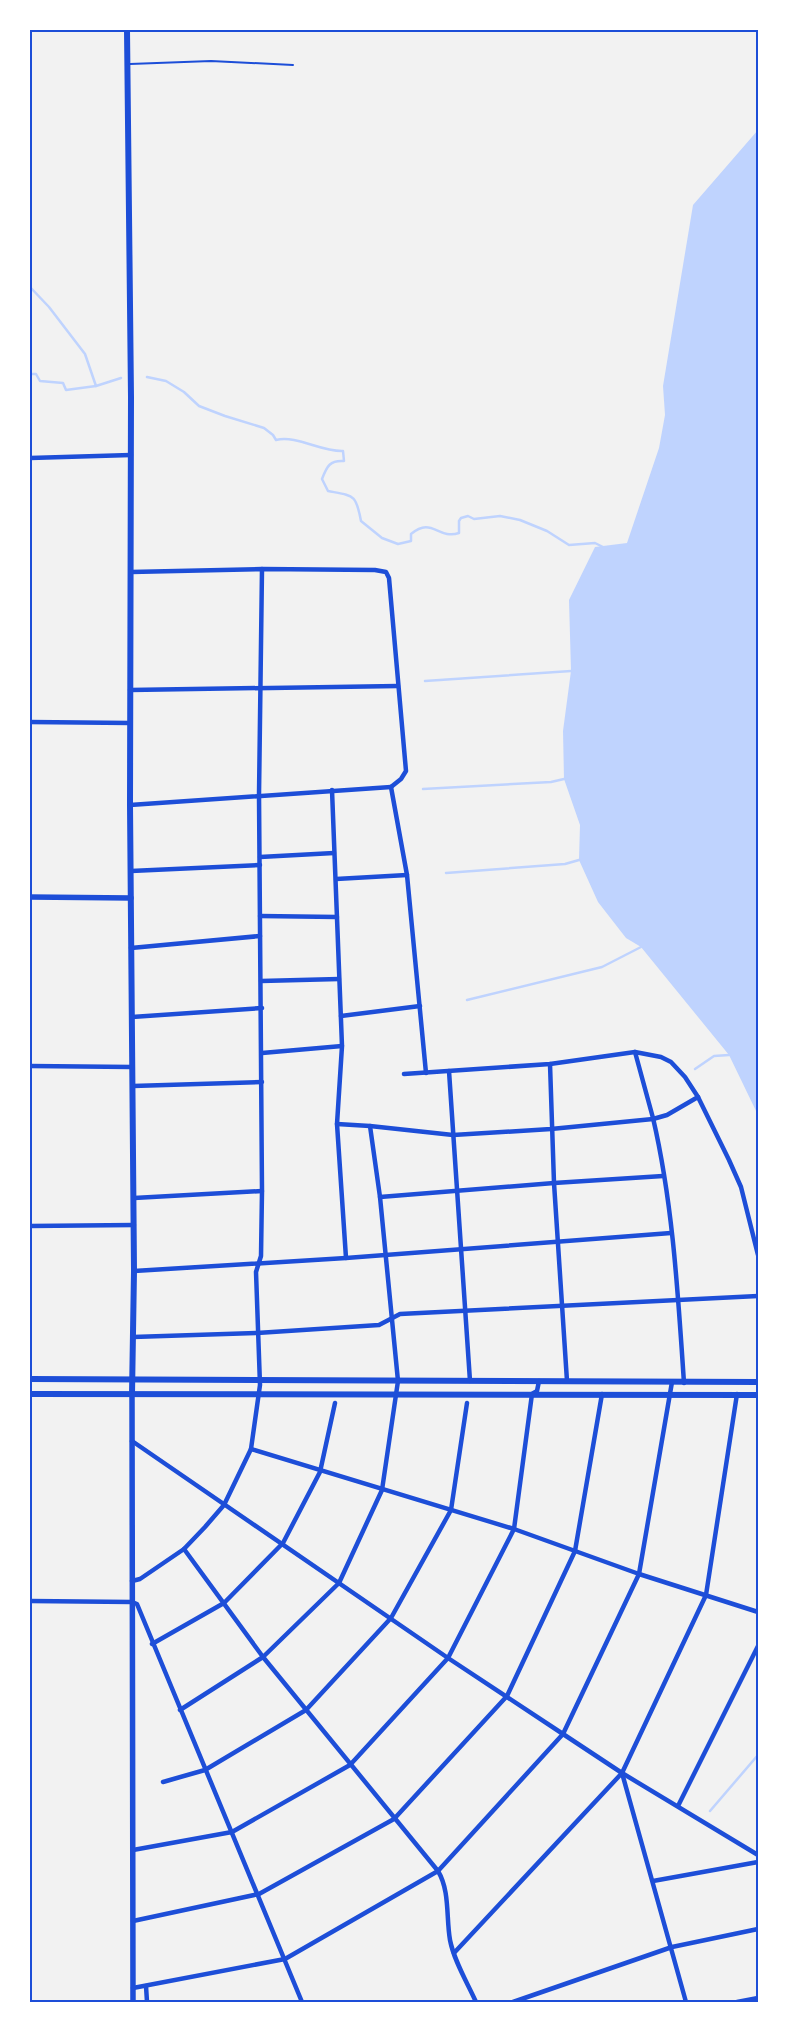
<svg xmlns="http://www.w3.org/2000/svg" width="788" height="2032" font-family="Karla,sans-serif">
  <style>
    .water { fill: #bfd3fe }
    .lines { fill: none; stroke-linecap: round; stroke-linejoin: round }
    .stream { stroke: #bfd3fe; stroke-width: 2.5 }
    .service { stroke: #1d4ed8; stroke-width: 2 }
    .minor { stroke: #1d4ed8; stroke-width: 4.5 }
    .secondary { stroke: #1d4ed8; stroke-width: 5.5 }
    .primary { stroke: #1d4ed8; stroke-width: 6 }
    .neatline { fill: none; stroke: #1d4ed8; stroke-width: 2 }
  </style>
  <rect width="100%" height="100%" fill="#f2f2f2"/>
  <polygon class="water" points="758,130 758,1115 729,1055 641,947 626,938 598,902 579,860 580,825 564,779 563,731 571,671 569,600 595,547 627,543 659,448 665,415 663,386 693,205"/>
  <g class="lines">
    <g class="stream">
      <polyline points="30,287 49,307 85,354 96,386"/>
      <polyline points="30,374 36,374 40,381 63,383 66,390 96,386 121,378"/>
      <path d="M 147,377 L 166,381 L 184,392 L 199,406 L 225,416 L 264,428 L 273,435 L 276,440 C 297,435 321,452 343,451 L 344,461 C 330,460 327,466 322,479 L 328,491 C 354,496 356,494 361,521 L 382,538 L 398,544 L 411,541 L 411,534 C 432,516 438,540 459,533 L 459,521 L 461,518 L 468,516 L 474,519 L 500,516 L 520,520 L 547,531 L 569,545 L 595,543 L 603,547"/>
      <polyline points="425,681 571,671"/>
      <polyline points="423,789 551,782 564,779"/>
      <polyline points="446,873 565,864 579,860"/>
      <polyline points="467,1000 602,967 641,947"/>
      <polyline points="695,1069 714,1056 729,1055"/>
      <polyline points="710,1811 758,1755"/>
    </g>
    <polyline class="service" points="130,64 211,61 293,65"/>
    <g class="minor">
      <polyline points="30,458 131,455"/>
      <polyline points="131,572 262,569 375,570 386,572 389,578 406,771 401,779 391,787"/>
      <polyline points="130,690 398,686"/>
      <polyline points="30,722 130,723"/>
      <polyline points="391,787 407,875 426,1073"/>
      <polyline points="332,790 342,1046 337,1124 346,1258"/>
      <polyline points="130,805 391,787"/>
      <polyline points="260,857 334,853"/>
      <polyline points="131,871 260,865"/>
      <polyline points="336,879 407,875"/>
      <polyline points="260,916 337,917"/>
      <polyline points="131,948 260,936"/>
      <polyline points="261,981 339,979"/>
      <polyline points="341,1016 420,1006"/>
      <polyline points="132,1017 262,1008"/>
      <path d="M 635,1052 C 641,1074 647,1096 653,1118 C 673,1204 678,1295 684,1383"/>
      <polyline points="262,1053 342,1046"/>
      <polyline points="550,1064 554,1183 567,1381"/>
      <polyline points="30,1066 132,1067"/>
      <polyline points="449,1071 470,1381"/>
      <polyline points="404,1074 550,1064 635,1052 661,1057 671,1062 685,1077 698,1097 729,1160 741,1187 758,1255"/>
      <polyline points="133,1086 262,1082"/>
      <polyline points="337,1124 370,1126 453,1135 551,1129 653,1119 667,1115 698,1097"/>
      <polyline points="380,1197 554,1183 663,1176"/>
      <polyline points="134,1198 262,1191"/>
      <polyline points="30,1226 134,1225"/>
      <polyline points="134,1271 346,1258 671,1233"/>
      <polyline points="133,1337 257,1333 379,1325 400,1314 758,1296"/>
      <polyline points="132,1441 448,1658 563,1734 622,1773 758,1855"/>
      <polyline points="251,1449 514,1529 639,1574 758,1612"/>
      <path d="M 184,1549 L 263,1657 L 438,1871 C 450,1891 446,1917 450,1940 C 454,1961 467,1982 476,2002"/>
      <polyline points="132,1581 140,1579 184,1549 205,1527 224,1505 251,1449 260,1385 256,1272 261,1256 262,1191 259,795 262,569"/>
      <polyline points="30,1601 132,1602 137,1604 302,2002"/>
      <polyline points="152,1644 224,1603 283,1543 320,1472 335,1403"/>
      <polyline points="180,1710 263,1657 339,1583 382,1490 398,1381 380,1197 370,1126"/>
      <polyline points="622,1773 686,2002"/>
      <polyline points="163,1782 205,1770 306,1710 391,1618 451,1510 467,1403"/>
      <polyline points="678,1806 758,1646"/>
      <polyline points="133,1850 232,1832 350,1765 448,1658 514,1529 532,1394 537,1391 539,1381"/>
      <polyline points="653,1881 758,1862"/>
      <polyline points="133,1921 259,1894 394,1819 507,1696 575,1551 602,1394"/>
      <polyline points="454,1953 622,1773 706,1595 737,1394"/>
      <polyline points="146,1986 147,2002"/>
      <polyline points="133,1988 285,1959 438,1871 563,1734 639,1574 672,1382"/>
      <polyline points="513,2002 672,1947 758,1929"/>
      <polyline points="737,2002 758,1998"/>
    </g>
    <g class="secondary">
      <polyline points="30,897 131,898"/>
      <polyline points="132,1394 133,2002"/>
    </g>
    <g class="primary">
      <polyline points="127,30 131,397 130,805 134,1271 132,1394"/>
      <polyline points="30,1379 758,1382"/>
      <polyline points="30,1394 758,1395"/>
    </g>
  </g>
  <rect width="788" height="2032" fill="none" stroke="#ffffff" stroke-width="62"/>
  <rect x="31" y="31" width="726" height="1970" class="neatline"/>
</svg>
